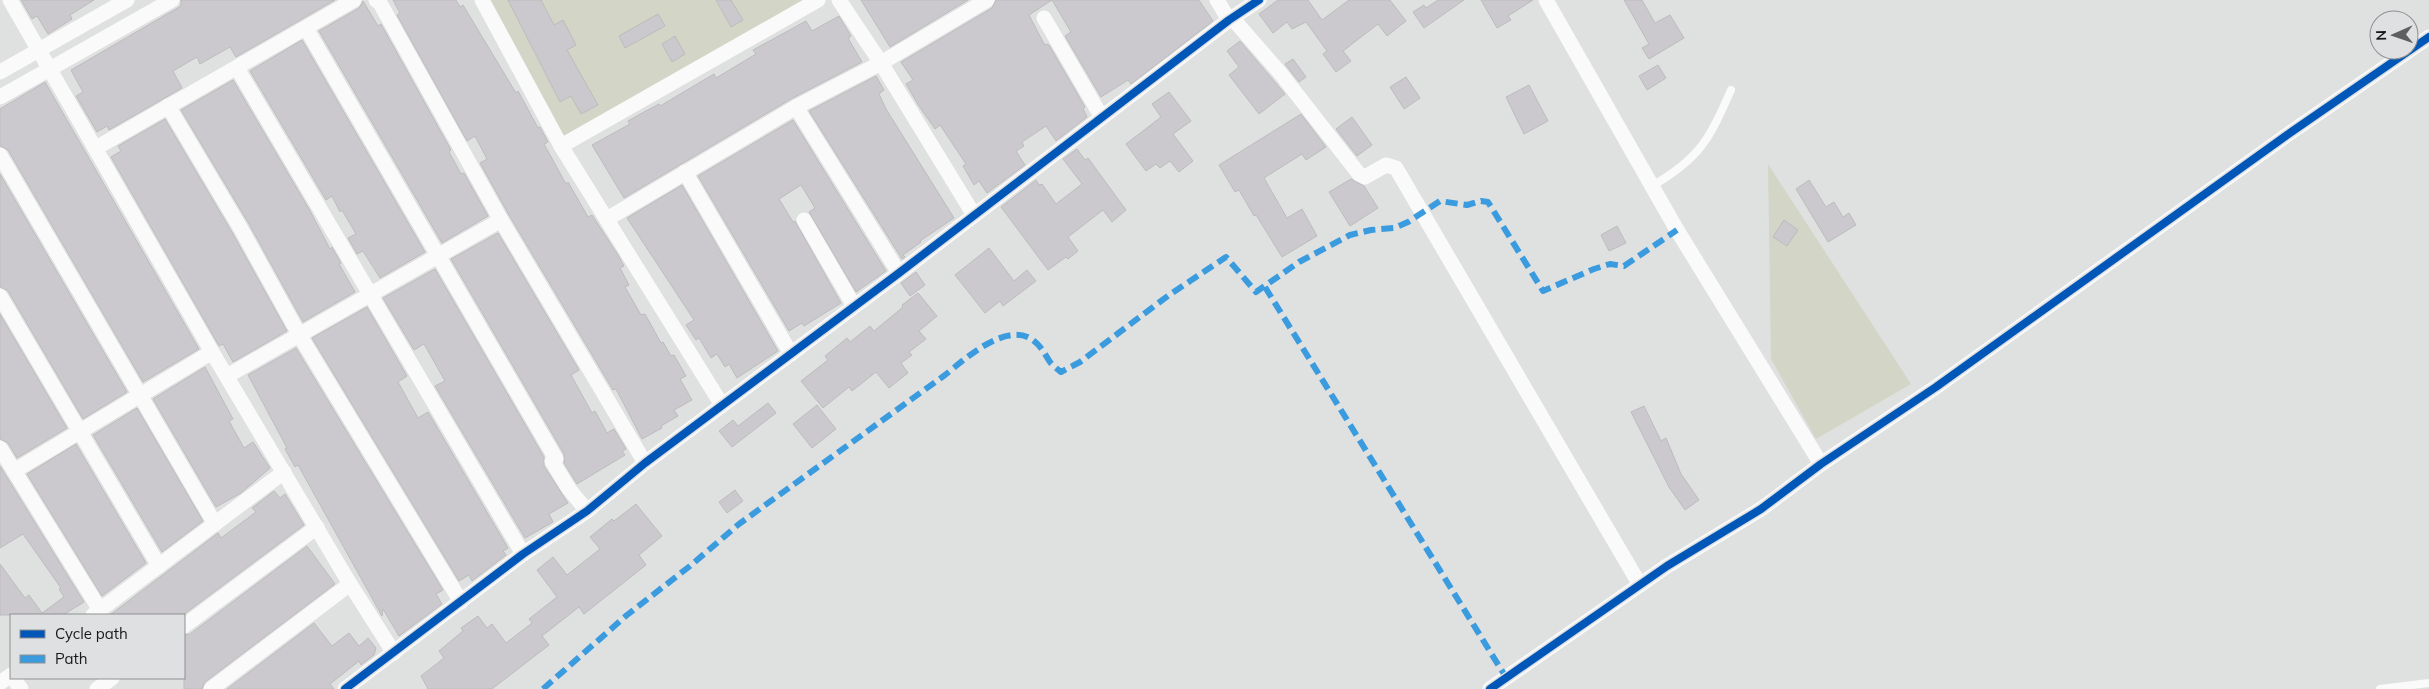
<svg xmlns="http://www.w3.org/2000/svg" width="2429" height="689" font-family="Mulish,sans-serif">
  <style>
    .green { fill: #d3d5c6 }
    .building { fill: #ccc9ce; stroke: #bcbcbc }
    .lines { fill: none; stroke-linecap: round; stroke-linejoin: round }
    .service { stroke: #fafafa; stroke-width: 8 }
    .minor { stroke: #fafafa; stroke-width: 15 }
    .quiet { stroke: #3b9bdf; stroke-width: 6; stroke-dasharray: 12 6; stroke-linecap: butt }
    .cycleway-casing { stroke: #dee0e1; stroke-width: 11 }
    .cycleway { stroke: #0057b8; stroke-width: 8 }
  </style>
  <rect width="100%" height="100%" fill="#dfe0e0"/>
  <g class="green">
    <polygon points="482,0 818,0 561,146"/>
    <polygon points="1768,164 1911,384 1816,439 1771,359"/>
  </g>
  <g class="building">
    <polygon points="21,0 94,0 70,15 72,19 48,34 37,16 32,19"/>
    <polygon points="181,0 335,0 236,57 230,47 200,64 197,57 173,71 182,88 109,130 107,126 97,132 76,96 83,92 71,70 181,6"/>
    <polygon points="393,0 456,0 460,7 463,5 516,93 518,91 538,128 540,127 548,142 544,144 566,184 568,182 588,217 592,215 618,255 624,266 620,268 629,285 625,287 641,315 645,314 661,343 663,342 671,356 674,355 686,376 680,379 692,400 674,410 678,416 661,426 662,428 642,439 616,389 613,390 509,215 480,163 487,159 475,136 467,141 397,15 400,13"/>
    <polygon points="508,0 541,0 554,25 563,20 576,45 567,50 598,105 581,114 571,96 560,102"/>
    <polygon points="716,0 731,0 743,20 731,27"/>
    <polygon points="861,0 968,0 890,47"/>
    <polygon points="996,0 1199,0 1213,21 1131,84 1128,80 1101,97 1065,36 1071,32 1052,0 1029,15 1044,44 1049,45 1085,107 1083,109 1087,117 1056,141 1046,126 1022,142 1024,146 1016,151 1025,165 987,193 979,181 974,185 963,166 966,164 940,125 935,129 919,106 906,84 913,80 901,62 992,8"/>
    <polygon points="1278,0 1308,0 1322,20 1349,0 1390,0 1406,21 1387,36 1378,24 1343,51 1351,61 1336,72 1323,54 1327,51 1306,22 1292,29 1287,22 1273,33 1259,14"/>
    <polygon points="1438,0 1464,0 1424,28 1413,12 1424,5 1426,8"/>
    <polygon points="1481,0 1533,0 1508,16 1511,20 1497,28"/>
    <polygon points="1624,0 1642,0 1655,23 1670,15 1684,38 1649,59 1642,48 1649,44"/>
    <polygon points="363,1 378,26 381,24 451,150 449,152 461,174 464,173 488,216 442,243 319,31 359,8"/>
    <polygon points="658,14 665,26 625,48 619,36"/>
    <polygon points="839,16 851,36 848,38 862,62 791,99 624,198 592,145 630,124 628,121 644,112 659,104 660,106 714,74 716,78 756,54 753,50 806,21 812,31"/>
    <polygon points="675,36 685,54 672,62 662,44"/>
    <polygon points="302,40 425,252 380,278 363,251 357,254 348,238 356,234 342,210 340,212 332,196 326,200 250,71"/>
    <polygon points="1240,41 1285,94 1259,114 1229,75 1239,67 1227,51"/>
    <polygon points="1293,59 1306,77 1299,82 1285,64"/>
    <polygon points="1658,65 1666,78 1647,90 1639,76"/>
    <polygon points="876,76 884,90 879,94 886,109 954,218 920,241 921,242 903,255 905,257 902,259 809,111"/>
    <polygon points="1406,77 1420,98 1404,109 1390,87"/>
    <polygon points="233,80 309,209 330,249 332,247 341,263 339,264 355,292 303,322 249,224 181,110"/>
    <polygon points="45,82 199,349 143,382 8,150 0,146 0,109"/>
    <polygon points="1529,85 1548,121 1524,134 1506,97"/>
    <polygon points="1169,92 1191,121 1173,134 1193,161 1179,172 1170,161 1160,168 1156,164 1146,171 1126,144 1161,117 1152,104"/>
    <polygon points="1301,114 1326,147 1306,160 1302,154 1264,178 1287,218 1302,209 1317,236 1282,257 1256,215 1254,216 1239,190 1235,192 1219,165"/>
    <polygon points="1352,117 1372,145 1357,156 1336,129"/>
    <polygon points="165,119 233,234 287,331 233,362 223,344 219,346 111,157 121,151 118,146"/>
    <polygon points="793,120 886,271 856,292 809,212 815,208 801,185 779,199 793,222 795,221 841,303 804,326 802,323 789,331 698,176"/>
    <polygon points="1077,149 1085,160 1088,158 1126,210 1112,222 1103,210 1068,237 1078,251 1068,259 1066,257 1048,270 1001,207 1036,180 1039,185 1042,184 1056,204 1082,184 1063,159"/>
    <polygon points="0,174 127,392 83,419 8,291 0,287"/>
    <polygon points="1351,179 1364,186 1378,208 1350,226 1329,192"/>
    <polygon points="1809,180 1826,207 1834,202 1843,217 1849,213 1856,225 1828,242 1796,189"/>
    <polygon points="682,185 778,351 737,378 729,364 725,367 717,354 711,358 699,338 696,340 686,325 694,320 627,218"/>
    <polygon points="1784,220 1798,230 1787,246 1773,237"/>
    <polygon points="1617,226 1626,243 1609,251 1601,235"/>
    <polygon points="498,233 579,370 571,375 592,413 595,411 607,433 614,429 626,449 622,451 625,455 577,484 564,463 564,454 451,259"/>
    <polygon points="989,248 1014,281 1027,270 1036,281 1003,306 1000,301 985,313 955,275"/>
    <polygon points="435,269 544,457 544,466 568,503 549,514 553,522 525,538 435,386 445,381 424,344 414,350 383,298"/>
    <polygon points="916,272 925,285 910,296 901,283"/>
    <polygon points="918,293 937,316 919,331 926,339 909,352 912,355 901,363 908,373 889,388 876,372 852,391 849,387 823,408 801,381 828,360 825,356 847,338 850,342 870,326 874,331 903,307 902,305"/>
    <polygon points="367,307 407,376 398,382 418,418 428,412 508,548 503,551 506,555 472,581 469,575 459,581 312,338"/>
    <polygon points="0,314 67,428 17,458 8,443 0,439"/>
    <polygon points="296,348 443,590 436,594 442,604 399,636 383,609 382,616 298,465 295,467 285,449 287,448 248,375"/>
    <polygon points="205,367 233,419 229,421 244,448 253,442 270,468 241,493 216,507 153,399"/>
    <polygon points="768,403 776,413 732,447 719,431 733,420 738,426"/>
    <polygon points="817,405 836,429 812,448 793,424"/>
    <polygon points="1644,406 1661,441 1666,438 1681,474 1699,500 1685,510 1669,487 1631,412"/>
    <polygon points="137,408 203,521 162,552 93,435"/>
    <polygon points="76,444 146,563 102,596 27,474"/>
    <polygon points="0,466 84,602 63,615 0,615 0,564 25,598 29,595 42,613 64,597 59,589 61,588 23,534 0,548"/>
    <polygon points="735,490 743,501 727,513 719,502"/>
    <polygon points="274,491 280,498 285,494 304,525 183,615 110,615 218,533 221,538 256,512 252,508"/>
    <polygon points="636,504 662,536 639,555 646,565 584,614 579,607 542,636 549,645 492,689 428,689 421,676 444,658 439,651 463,631 461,628 478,616 487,628 492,624 506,643 532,623 529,619 557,597 537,570 553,557 567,575 600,549 590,537 612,519 614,521"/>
    <polygon points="307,546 335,584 205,682 202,689 184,689 184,635 190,634"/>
    <polygon points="314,623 332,646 349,633 359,646 368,638 376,648 374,655 361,665 359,661 330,684 334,689 227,689"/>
  </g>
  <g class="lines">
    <g class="service">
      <path d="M 1652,186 C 1700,158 1709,140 1731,90"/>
      <polyline points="2380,689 2429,683"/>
    </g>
    <g class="minor">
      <polyline points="10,0 212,352 350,584 394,653"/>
      <polyline points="376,0 380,3 501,220 645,463"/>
      <polyline points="482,0 561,146 722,405"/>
      <polyline points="839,0 881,63 974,215"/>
      <polyline points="1217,0 1229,20"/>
      <polyline points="1546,0 1677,230 1821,464"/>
      <polyline points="1044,18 1101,116"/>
      <polyline points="1233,19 1281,74 1359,174 1365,177 1386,165 1396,168 1640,585"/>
      <polyline points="306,28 556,459 552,461 569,489 587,511"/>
      <polyline points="237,68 523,554"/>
      <polyline points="0,72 127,0"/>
      <polyline points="0,97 172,0"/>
      <polyline points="168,106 241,229 300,336 461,602"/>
      <polyline points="796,107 899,273"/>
      <polyline points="561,146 818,0"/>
      <polyline points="96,148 354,0"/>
      <polyline points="0,155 215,524"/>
      <polyline points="685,172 791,354"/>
      <polyline points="607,219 796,107 881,63 987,0"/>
      <polyline points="804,220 854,306"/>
      <polyline points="0,296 159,566"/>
      <polyline points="227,376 501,220"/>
      <polyline points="0,448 100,610"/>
      <polyline points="14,471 212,352"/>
      <polyline points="93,615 284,472"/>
      <polyline points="184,626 317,527"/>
      <polyline points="13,678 21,689"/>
      <polyline points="0,683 11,675"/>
      <polyline points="97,689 112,678"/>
      <polyline points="211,689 350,584"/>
      <polyline points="345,689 523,554 587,511 645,463 899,273 1229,20 1259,0"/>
      <polyline points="1490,689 1667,566 1761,509 1821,464 1936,387 2287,135 2429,37"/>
    </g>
    <g class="quiet">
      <polyline points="1265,287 1507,679"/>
      <path d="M 543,689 L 627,615 L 690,566 L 739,524 L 945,375 C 965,359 1006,321 1033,340 C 1042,347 1044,353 1050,362 C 1052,365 1057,369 1061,372 L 1080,362 L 1169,295 L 1226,257 L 1256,292 L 1299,262 L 1350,235 L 1371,230 L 1394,228 L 1408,222 L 1440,201 L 1467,205 L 1481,201 L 1488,202 L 1543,291 L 1594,269 L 1610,264 L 1624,266 L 1677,230"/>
    </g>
    <g class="cycleway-casing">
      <g id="cycleway">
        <polyline points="345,689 523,554 587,511 645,463 899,273 1229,20 1259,0"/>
        <polyline points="1490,689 1667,566 1761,509 1821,464 1936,387 2287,135 2429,37"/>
      </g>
    </g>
    <use href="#cycleway" class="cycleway"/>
  </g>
  <rect x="10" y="614" width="175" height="65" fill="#dee0e1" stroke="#8f9091"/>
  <rect x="20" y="630" width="25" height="8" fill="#0057b8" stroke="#8f9091"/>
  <text x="55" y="639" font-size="15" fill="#19191a">Cycle path</text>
  <rect x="20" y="655" width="25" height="8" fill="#3b9bdf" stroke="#8f9091"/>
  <text x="55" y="664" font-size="15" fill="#19191a">Path</text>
  <g transform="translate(2394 35) rotate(268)"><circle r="24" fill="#dee0e1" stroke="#8f9091"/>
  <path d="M0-4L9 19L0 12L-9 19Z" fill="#5e5f5f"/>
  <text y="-8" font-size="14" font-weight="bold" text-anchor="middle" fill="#19191a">N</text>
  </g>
</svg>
